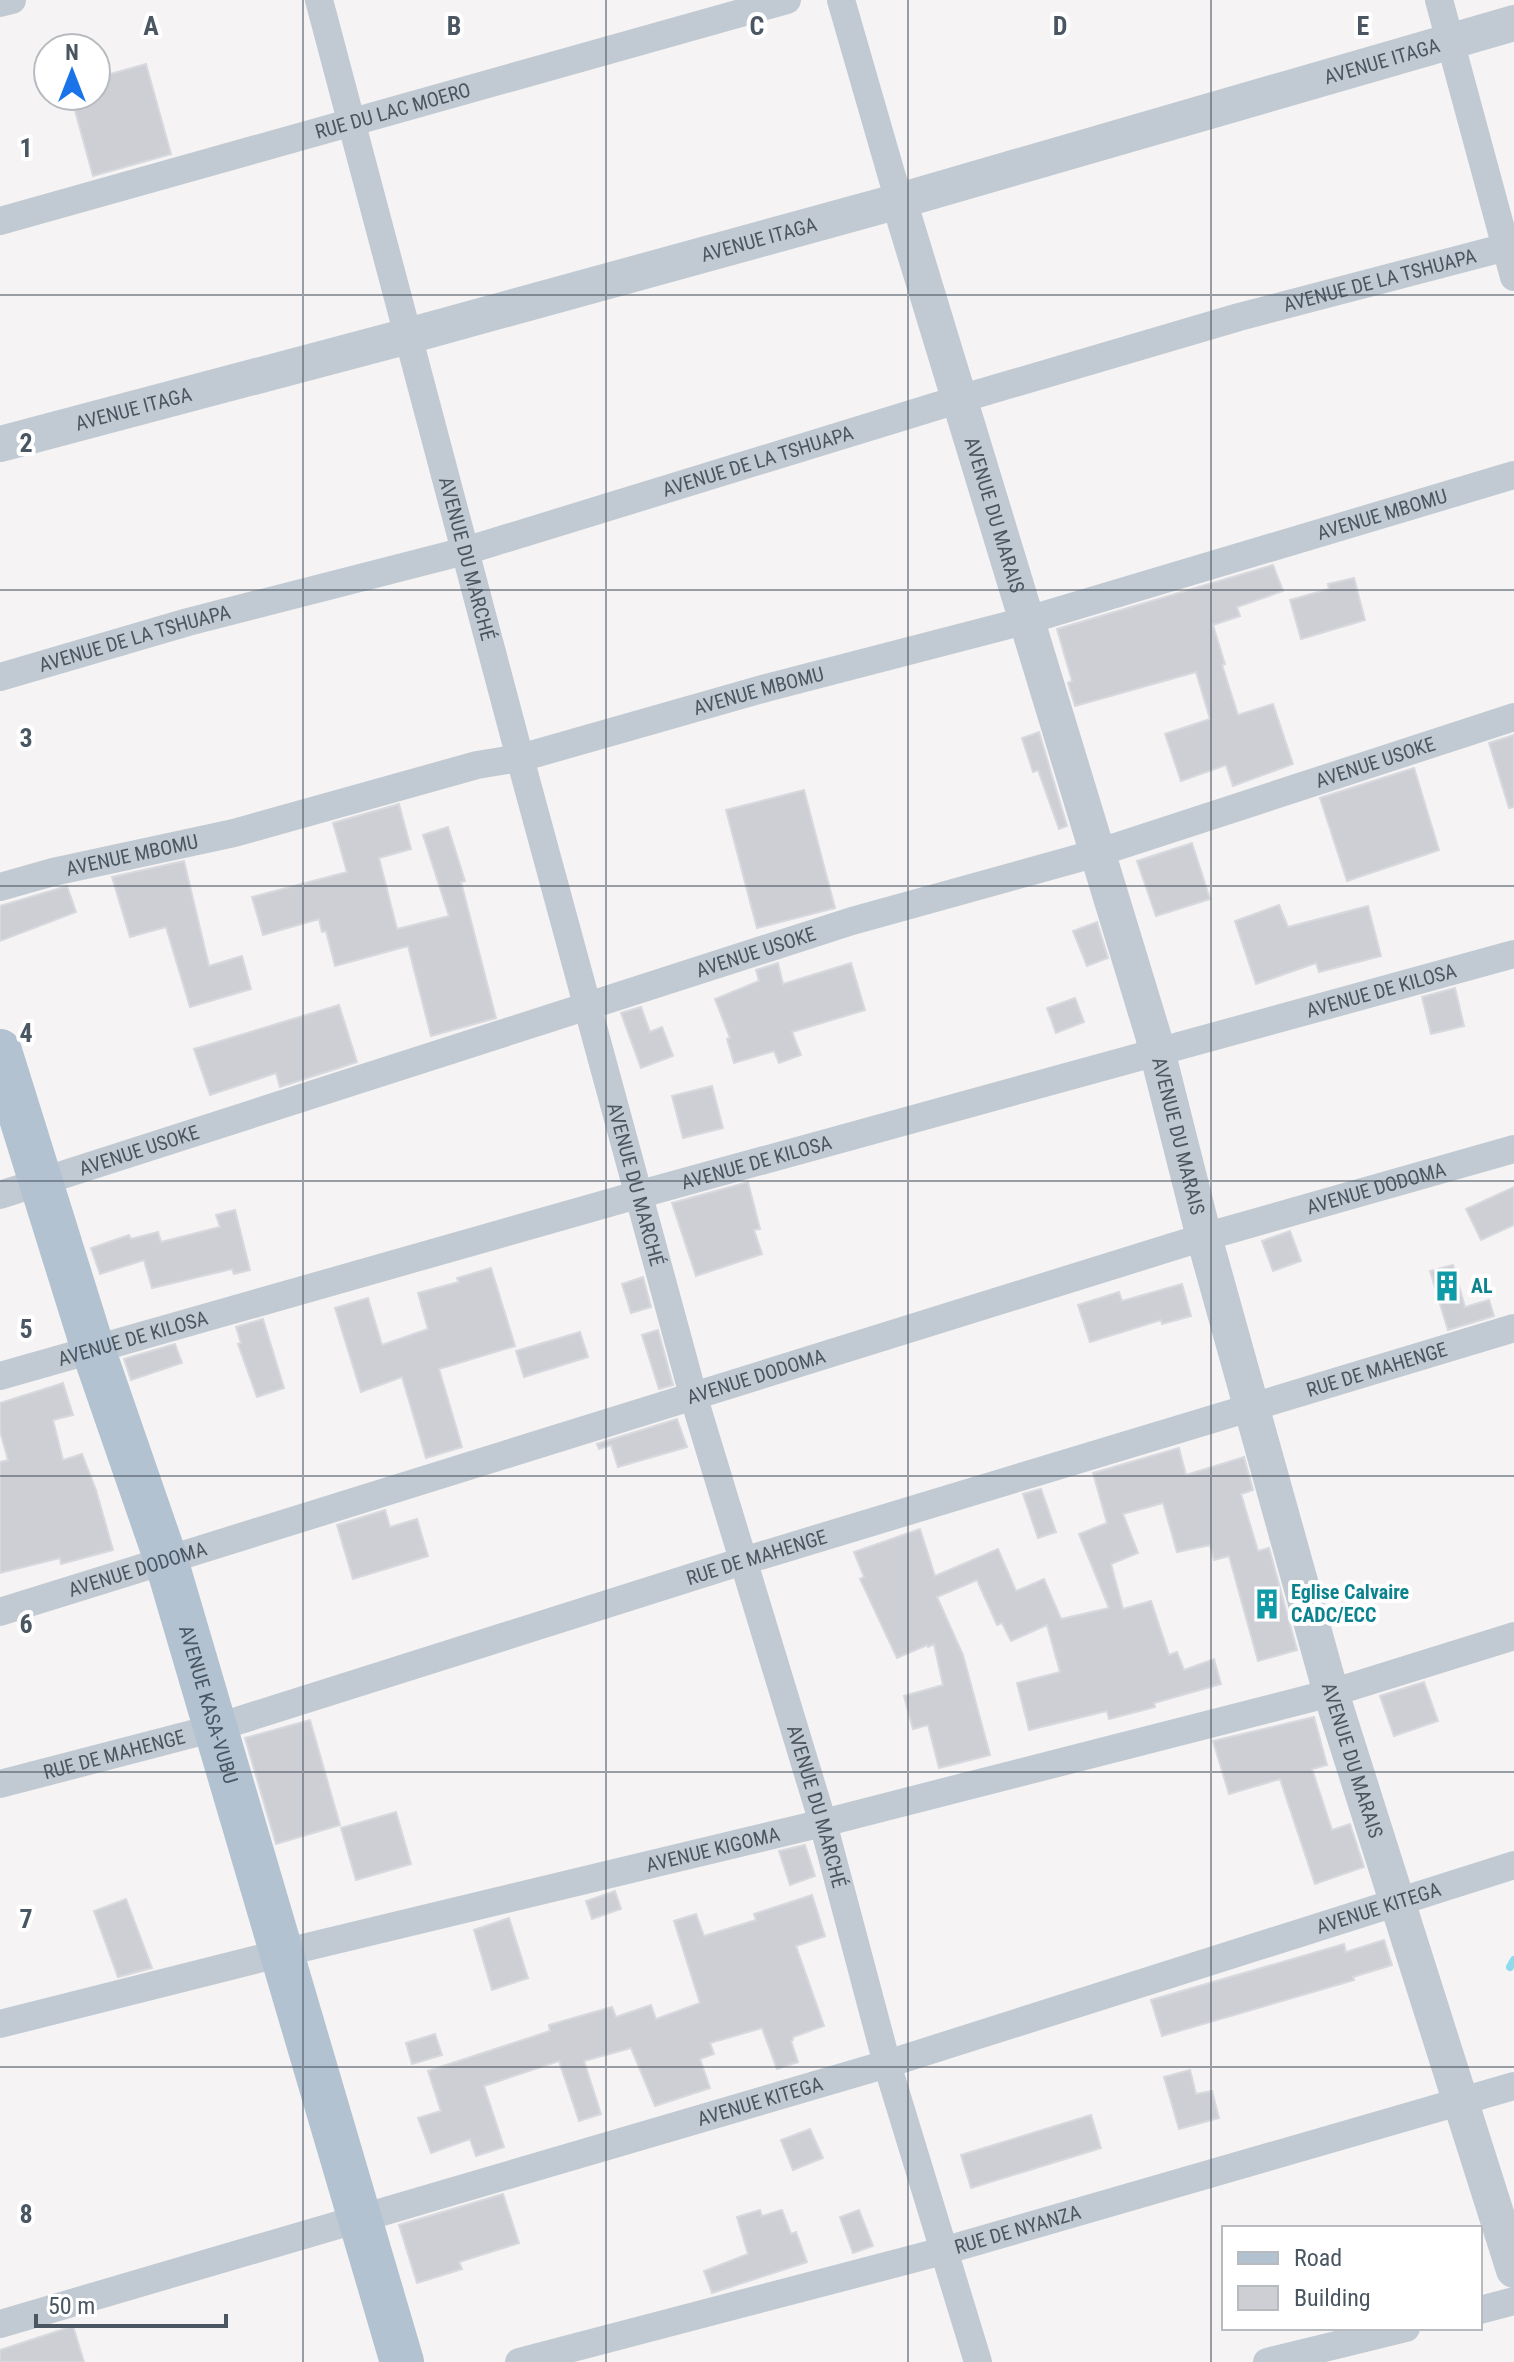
<svg xmlns="http://www.w3.org/2000/svg" width="1514" height="2362" font-family="'Roboto Condensed',sans-serif">
  <style>
    .lines { fill: none; stroke-linecap: round; stroke-linejoin: round }
    .stream { stroke: #90daee; stroke-width: 8 }
    .building { fill: #cdcfd5; stroke: #d7d9de; stroke-width: 2 }
    .minor { stroke: #c1cad2; stroke-width: 28 }
    .tertiary { stroke: #c1cad2; stroke-width: 36 }
    .primary { stroke: #b3c2d1; stroke-width: 44 }
    .grid { fill: none; stroke: #4a5661; stroke-width: 2; stroke-opacity: 0.55 }
    .labels { text-anchor: middle; stroke-width: 8; stroke-linejoin: round; paint-order: stroke }
    .street-label { font-size: 20px; fill: #4a5661; stroke: #fff }
    .culture-label { font-size: 20px; font-weight: bold; fill: #0d838f; stroke: #fff; text-anchor: start }
    .grid-label { font-size: 26px; text-anchor: middle; font-weight: bold; fill: #4a5661; stroke: #fff; stroke-width: 8; stroke-linejoin: round; paint-order: stroke }
  </style>
  <rect width="100%" height="100%" fill="#f5f3f3"/>
  <g class="lines">
    <polyline class="stream" points="1510,1967 1514,1960"/>
  </g>
  <g class="building">
    <polygon points="146,64 171,154 93,176 71,96 96,96 96,78"/>
    <polygon points="1273,565 1283,591 1237,607 1240,616 1213,625 1225,664 1222,665 1238,715 1273,704 1293,764 1233,786 1226,765 1181,781 1165,734 1210,719 1196,672 1075,706 1068,683 1072,681 1057,629"/>
    <polygon points="1354,578 1365,620 1301,639 1290,600 1329,589 1328,584"/>
    <polygon points="1039,732 1067,826 1059,829 1038,770 1033,772 1022,738"/>
    <polygon points="1514,735 1514,807 1509,808 1489,743"/>
    <polygon points="1414,768 1439,850 1347,881 1320,798"/>
    <polygon points="804,790 835,908 757,928 726,810"/>
    <polygon points="399,804 411,849 379,858 397,929 449,916 423,835 448,827 465,881 461,882 496,1018 431,1036 408,946 335,966 326,931 322,932 319,919 263,935 252,897 347,872 333,823"/>
    <polygon points="1192,843 1210,899 1156,916 1137,861"/>
    <polygon points="184,861 209,966 242,956 251,989 190,1007 166,927 130,937 112,877"/>
    <polygon points="67,886 76,912 0,941 0,906"/>
    <polygon points="1279,905 1288,927 1368,906 1381,956 1319,972 1316,963 1256,984 1235,921"/>
    <polygon points="1097,922 1108,958 1087,966 1073,931"/>
    <polygon points="778,963 783,984 851,963 865,1010 792,1032 801,1055 779,1063 774,1051 734,1063 727,1039 730,1038 715,999 759,981 756,970"/>
    <polygon points="1455,988 1464,1026 1431,1034 1422,997"/>
    <polygon points="1075,998 1084,1022 1056,1033 1047,1008"/>
    <polygon points="339,1005 357,1062 280,1087 276,1073 210,1095 194,1049"/>
    <polygon points="641,1007 650,1032 662,1027 673,1056 641,1068 621,1013"/>
    <polygon points="712,1086 723,1128 683,1138 672,1096"/>
    <polygon points="748,1182 760,1229 754,1230 762,1254 696,1276 672,1203"/>
    <polygon points="1514,1187 1514,1225 1481,1240 1466,1209"/>
    <polygon points="235,1210 250,1270 234,1274 232,1269 152,1288 144,1260 100,1274 91,1248 129,1235 131,1239 158,1232 161,1242 220,1227 216,1215"/>
    <polygon points="1290,1231 1301,1261 1273,1271 1262,1241"/>
    <polygon points="1453,1265 1465,1307 1489,1300 1494,1316 1448,1330 1430,1271"/>
    <polygon points="491,1268 515,1346 439,1369 462,1447 426,1458 402,1377 361,1392 335,1308 368,1298 382,1345 428,1329 418,1293 459,1282 457,1278"/>
    <polygon points="643,1277 651,1307 631,1313 622,1284"/>
    <polygon points="1182,1284 1191,1316 1162,1324 1161,1320 1090,1342 1078,1305 1119,1292 1122,1301"/>
    <polygon points="263,1319 284,1388 257,1397 238,1344 241,1343 236,1327"/>
    <polygon points="658,1330 673,1385 659,1389 642,1335"/>
    <polygon points="580,1332 588,1357 524,1377 516,1351"/>
    <polygon points="175,1344 182,1363 131,1380 124,1359"/>
    <polygon points="63,1383 73,1415 53,1420 63,1460 82,1454 96,1490 113,1550 61,1564 60,1558 0,1573 0,1462 8,1460 0,1431 0,1403"/>
    <polygon points="677,1419 687,1447 618,1467 611,1445 599,1449 597,1444"/>
    <polygon points="1179,1448 1186,1475 1244,1457 1253,1490 1241,1494 1258,1551 1269,1548 1297,1650 1258,1661 1229,1556 1214,1560 1210,1545 1177,1552 1163,1503 1123,1514 1138,1553 1111,1564 1123,1609 1151,1601 1169,1655 1177,1652 1184,1670 1214,1659 1221,1684 1154,1703 1155,1707 1109,1719 1107,1711 1029,1730 1017,1683 1060,1672 1047,1625 1011,1641 1002,1623 997,1625 977,1580 937,1597 963,1655 990,1755 939,1768 928,1725 913,1729 904,1696 943,1685 934,1644 928,1647 927,1645 897,1658 860,1579 864,1577 854,1552 920,1529 935,1576 998,1549 1016,1591 1044,1579 1061,1619 1109,1608 1079,1534 1107,1523 1093,1473"/>
    <polygon points="1041,1489 1056,1532 1038,1538 1023,1494"/>
    <polygon points="385,1510 390,1527 417,1519 428,1556 353,1579 337,1525"/>
    <polygon points="1424,1682 1438,1721 1394,1736 1380,1696"/>
    <polygon points="1314,1717 1327,1765 1312,1769 1332,1830 1350,1824 1364,1867 1315,1884 1280,1779 1229,1794 1213,1741"/>
    <polygon points="310,1720 340,1825 276,1844 245,1738"/>
    <polygon points="396,1812 411,1864 356,1880 341,1828"/>
    <polygon points="805,1845 815,1876 790,1885 779,1851"/>
    <polygon points="615,1891 621,1909 592,1919 586,1901"/>
    <polygon points="812,1895 825,1936 796,1946 824,2026 793,2037 793,2040 791,2041 798,2062 777,2069 762,2028 710,2043 714,2054 700,2059 710,2088 655,2106 631,2048 584,2061 601,2114 579,2121 559,2061 484,2086 504,2147 476,2156 470,2139 431,2153 418,2118 441,2111 428,2071 550,2031 549,2025 612,2007 616,2017 651,2005 656,2019 700,2003 674,1921 696,1914 704,1936 756,1920 754,1914"/>
    <polygon points="126,1899 152,1968 118,1977 94,1911"/>
    <polygon points="509,1918 528,1978 492,1990 474,1930"/>
    <polygon points="1384,1940 1392,1965 1353,1977 1354,1980 1162,2036 1151,2000 1344,1944 1346,1952"/>
    <polygon points="435,2034 442,2055 412,2064 406,2043"/>
    <polygon points="1190,2070 1196,2094 1212,2091 1219,2118 1179,2129 1164,2077"/>
    <polygon points="1091,2115 1101,2148 971,2188 961,2155"/>
    <polygon points="810,2129 823,2158 793,2170 781,2140"/>
    <polygon points="503,2194 519,2243 459,2262 462,2269 417,2283 399,2225"/>
    <polygon points="760,2210 762,2216 782,2210 791,2234 796,2232 807,2262 712,2293 704,2271 748,2254 737,2217"/>
    <polygon points="859,2210 873,2246 853,2253 840,2217"/>
    <polygon points="73,2326 84,2362 0,2362 0,2350"/>
  </g>
  <g class="lines">
    <g class="minor">
      <path id="s1" d="M 319,0 L 520,758 L 693,1395 L 823,1823 L 887,2064 L 978,2362"/>
      <polyline points="841,0 899,201"/>
      <polyline points="1439,0 1514,277"/>
      <polyline points="0,3 12,0"/>
      <path id="s2" d="M 0,221 L 787,0"/>
      <path id="s3" d="M 0,677 L 188,622 L 465,551 L 960,399 L 1239,317 L 1514,245"/>
      <path id="s4" d="M 0,887 L 53,872 L 234,833 L 477,765 L 520,758 L 766,688 L 1028,620 L 1514,475"/>
      <path id="s5" d="M 0,1195 L 852,921 L 1097,853 L 1514,717"/>
      <path id="s6" d="M 0,1376 L 637,1195 L 1514,954"/>
      <path id="s7" d="M 0,1612 L 1204,1237 L 1514,1149"/>
      <path id="s8" d="M 0,1784 L 215,1728 L 743,1561 L 1514,1328"/>
      <path id="s9" d="M 0,2024 L 282,1953 L 823,1823 L 1331,1693 L 1514,1636"/>
      <polyline points="1480,2310 1514,2301"/>
      <path id="s10" d="M 0,2324 L 887,2064 L 1514,1865"/>
      <path id="s11" d="M 519,2362 L 943,2251 L 1514,2086"/>
      <polyline points="1267,2362 1406,2328"/>
    </g>
    <g class="tertiary">
      <path id="s12" d="M 899,201 L 1153,1035 L 1204,1237 L 1331,1693 L 1514,2270"/>
      <path id="s13" d="M 0,444 L 408,336 L 899,201 L 1514,23"/>
    </g>
    <path class="primary" id="s14" d="M 0,1051 L 93,1349 L 166,1560 L 402,2362"/>
  </g>
  <path class="grid" d="M 303,0 L 303,2362M 606,0 L 606,2362M 908,0 L 908,2362M 1211,0 L 1211,2362M 0,295 L 1514,295M 0,590 L 1514,590M 0,886 L 1514,886M 0,1181 L 1514,1181M 0,1476 L 1514,1476M 0,1772 L 1514,1772M 0,2067 L 1514,2067"/>
  <defs>
    <g id="building-bare" transform="scale(2.4)"><path d="M-4-6H4V6H1V3H-1V6H-4ZM-2.5-4.3h1.7v1.8h-1.7ZM.8-4.3h1.7v1.8H.8ZM-2.5-1h1.7V.8h-1.7ZM.8-1h1.7V.8H.8Z" fill="#0f9aa8" stroke="#fff" stroke-width="2.5" paint-order="stroke"/></g>
  </defs>
  <g fill-rule="evenodd">
    <use href="#building-bare" x="1447" y="1286"/>
    <use href="#building-bare" x="1267" y="1604"/>
  </g>
  <g class="labels">
    <g class="street-label">
      <text dy="7" stroke="none"><textPath href="#s13" startOffset="1434">AVENUE ITAGA</textPath></text>
      <text dy="7" stroke="none"><textPath href="#s2" startOffset="408">RUE DU LAC MOERO</textPath></text>
      <text dy="7" stroke="none"><textPath href="#s13" startOffset="786">AVENUE ITAGA</textPath></text>
      <text dy="7" stroke="none"><textPath href="#s3" startOffset="1436">AVENUE DE LA TSHUAPA</textPath></text>
      <text dy="7" stroke="none"><textPath href="#s13" startOffset="138">AVENUE ITAGA</textPath></text>
      <text dy="7" stroke="none"><textPath href="#s3" startOffset="788">AVENUE DE LA TSHUAPA</textPath></text>
      <text dy="7" stroke="none"><textPath href="#s12" startOffset="328">AVENUE DU MARAIS</textPath></text>
      <text dy="7" stroke="none"><textPath href="#s4" startOffset="1432">AVENUE MBOMU</textPath></text>
      <text dy="7" stroke="none"><textPath href="#s1" startOffset="578">AVENUE DU MARCHÉ</textPath></text>
      <text dy="7" stroke="none"><textPath href="#s3" startOffset="140">AVENUE DE LA TSHUAPA</textPath></text>
      <text dy="7" stroke="none"><textPath href="#s4" startOffset="784">AVENUE MBOMU</textPath></text>
      <text dy="7" stroke="none"><textPath href="#s5" startOffset="1442">AVENUE USOKE</textPath></text>
      <text dy="7" stroke="none"><textPath href="#s4" startOffset="136">AVENUE MBOMU</textPath></text>
      <text dy="7" stroke="none"><textPath href="#s5" startOffset="794">AVENUE USOKE</textPath></text>
      <text dy="7" stroke="none"><textPath href="#s6" startOffset="1434">AVENUE DE KILOSA</textPath></text>
      <text dy="7" stroke="none"><textPath href="#s12" startOffset="976">AVENUE DU MARAIS</textPath></text>
      <text dy="7" stroke="none"><textPath href="#s5" startOffset="146">AVENUE USOKE</textPath></text>
      <text dy="7" stroke="none"><textPath href="#s6" startOffset="786">AVENUE DE KILOSA</textPath></text>
      <text dy="7" stroke="none"><textPath href="#s1" startOffset="1226">AVENUE DU MARCHÉ</textPath></text>
      <text dy="7" stroke="none"><textPath href="#s7" startOffset="1440">AVENUE DODOMA</textPath></text>
      <text dy="7" stroke="none"><textPath href="#s6" startOffset="138">AVENUE DE KILOSA</textPath></text>
      <text dy="7" stroke="none"><textPath href="#s8" startOffset="1438">RUE DE MAHENGE</textPath></text>
      <text dy="7" stroke="none"><textPath href="#s7" startOffset="792">AVENUE DODOMA</textPath></text>
      <text dy="7" stroke="none"><textPath href="#s8" startOffset="790">RUE DE MAHENGE</textPath></text>
      <text dy="7" stroke="none"><textPath href="#s7" startOffset="144">AVENUE DODOMA</textPath></text>
      <text dy="7" stroke="none"><textPath href="#s14" startOffset="686">AVENUE KASA-VUBU</textPath></text>
      <text dy="7" stroke="none"><textPath href="#s8" startOffset="118">RUE DE MAHENGE</textPath></text>
      <text dy="7" stroke="none"><textPath href="#s12" startOffset="1624">AVENUE DU MARAIS</textPath></text>
      <text dy="7" stroke="none"><textPath href="#s1" startOffset="1874">AVENUE DU MARCHÉ</textPath></text>
      <text dy="7" stroke="none"><textPath href="#s9" startOffset="734">AVENUE KIGOMA</textPath></text>
      <text dy="7" stroke="none"><textPath href="#s10" startOffset="1440">AVENUE KITEGA</textPath></text>
      <text dy="7" stroke="none"><textPath href="#s10" startOffset="792">AVENUE KITEGA</textPath></text>
      <text dy="7" stroke="none"><textPath href="#s11" startOffset="516">RUE DE NYANZA</textPath></text>
    </g>
    <g class="culture-label">
      <text x="1471" y="1293">AL</text>
      <text x="1291" y="1599">Eglise Calvaire<tspan x="1291" dy="23">CADC/ECC</tspan></text>
    </g>
  </g>
  <g class="grid-label">
    <text x="151" y="35">A</text>
    <text x="454" y="35">B</text>
    <text x="757" y="35">C</text>
    <text x="1060" y="35">D</text>
    <text x="1363" y="35">E</text>
    <text x="26" y="157">1</text>
    <text x="26" y="452">2</text>
    <text x="26" y="747">3</text>
    <text x="26" y="1042">4</text>
    <text x="26" y="1338">5</text>
    <text x="26" y="1633">6</text>
    <text x="26" y="1928">7</text>
    <text x="26" y="2223">8</text>
  </g>
  <rect x="1222" y="2226" width="260" height="104" fill="#ffffff" stroke="#b7bbc0" stroke-width="2"/>
  <rect x="1238" y="2252" width="40" height="12" fill="#b3c2d1" stroke="#b7bbc0" stroke-width="2"/>
  <text x="1294" y="2266" font-size="24" fill="#4a5661">Road</text>
  <rect x="1238" y="2286" width="40" height="24" fill="#cdcfd5" stroke="#b7bbc0" stroke-width="2"/>
  <text x="1294" y="2306" font-size="24" fill="#4a5661">Building</text>
  <g transform="translate(72 72)"><circle r="38" fill="#ffffff" stroke="#b7bbc0" stroke-width="2"/>
  <path d="M0-6L14 30L0 20L-14 30Z" fill="#1a73e8"/>
  <text y="-12" font-size="22" font-weight="bold" text-anchor="middle" fill="#4a5661">N</text>
  </g>
  <path d="M36 2314v12h190v-12" fill="none" stroke="#4a5661" stroke-width="4"/>
  <text x="48" y="2314" font-size="24" fill="#4a5661" stroke="#ffffff" stroke-width="6" paint-order="stroke">50 m</text>
</svg>
